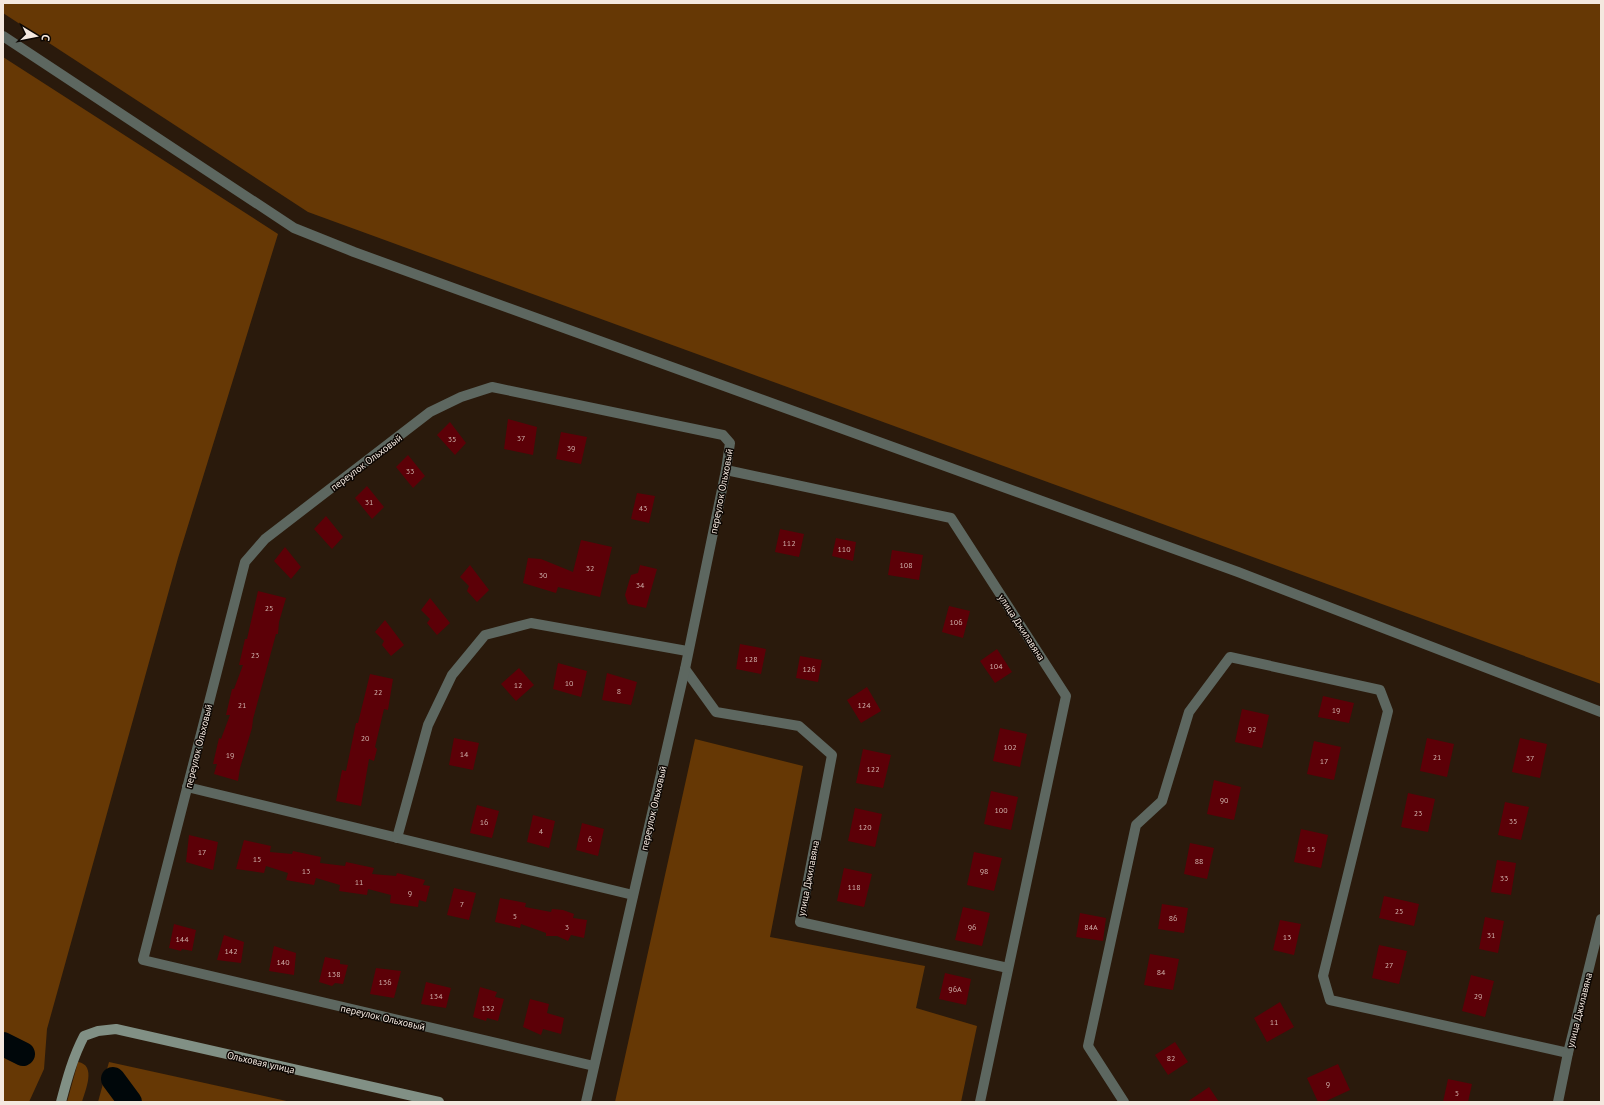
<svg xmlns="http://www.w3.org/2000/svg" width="1604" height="1105" font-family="'PT Sans',sans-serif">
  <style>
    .green { fill: #663805 }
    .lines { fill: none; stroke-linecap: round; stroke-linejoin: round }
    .river { stroke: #00070a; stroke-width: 24 }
    .building { fill: #5c0007 }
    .street { stroke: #5d6760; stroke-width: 10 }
    .secondary { stroke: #819085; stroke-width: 10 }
    .labels { text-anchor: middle; stroke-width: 3; stroke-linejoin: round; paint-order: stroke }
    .number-label { font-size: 8px; fill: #ceaea9 }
    .street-label { font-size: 10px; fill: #f4e8df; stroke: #0d0703 }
  </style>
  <rect width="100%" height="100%" fill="#2a1a0c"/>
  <g class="green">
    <polygon points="3,3 1601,3 1601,684 308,212 3,13"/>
    <polygon points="3,57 278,234 178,558 47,1029 44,1069 29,1102 3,1102"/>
    <polygon points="695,739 803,766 770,937 925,966 916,1008 977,1026 961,1102 615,1102"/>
    <path d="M 78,1062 C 97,1065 85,1091 82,1102 L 67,1102 Z"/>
    <polygon points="109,1062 291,1102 98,1102"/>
  </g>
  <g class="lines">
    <g class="river">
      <polyline points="3,1044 23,1054"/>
      <polyline points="113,1079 130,1102"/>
    </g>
  </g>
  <g class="building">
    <polygon points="508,419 537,427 533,455 504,449"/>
    <polygon points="450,422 466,443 455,455 437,435"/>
    <polygon points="561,432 587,437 581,464 556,459"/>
    <polygon points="408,455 425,476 413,488 396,467"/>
    <polygon points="367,486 384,507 372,519 355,498"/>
    <polygon points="637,493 655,496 649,523 631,519"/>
    <polygon points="326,516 343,537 332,549 314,529"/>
    <polygon points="780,529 804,534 799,557 775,552"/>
    <polygon points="836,538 856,542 853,561 832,556"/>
    <polygon points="581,540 612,547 600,597 558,587 556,593 523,583 528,558 541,559 573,572"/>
    <polygon points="285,547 301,567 291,579 274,561"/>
    <polygon points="892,550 923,555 919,580 888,575"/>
    <polygon points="470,565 489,590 477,602 467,591 469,586 460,577"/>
    <polygon points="640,565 657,569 646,608 628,604 625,595 631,575 638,573"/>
    <polygon points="258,591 286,598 279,622 278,634 276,634 253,719 252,728 240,768 238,781 214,774 217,764 213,764 219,738 221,739 230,715 226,715 232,689 234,689 243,665 239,665 245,639 247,639"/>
    <polygon points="430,598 450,623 437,635 427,623 430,619 421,610"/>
    <polygon points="949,606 970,611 963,638 942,632"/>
    <polygon points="385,620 404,645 391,656 382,645 384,641 375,632"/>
    <polygon points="740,644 766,649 761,674 736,669"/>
    <polygon points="997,649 1012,672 995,683 980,661"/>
    <polygon points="800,656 822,660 818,682 796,678"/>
    <polygon points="558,663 587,671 581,697 553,689"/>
    <polygon points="519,668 534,685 516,701 501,684"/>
    <polygon points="607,673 637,682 631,705 602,700"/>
    <polygon points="370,674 393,679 388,710 384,709 375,747 377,749 374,761 369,759 361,806 336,801 342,770 346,771 356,723 358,723"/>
    <polygon points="867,687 881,711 861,723 847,700"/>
    <polygon points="1323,696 1354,703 1349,723 1318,717"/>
    <polygon points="1242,709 1269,715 1262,748 1235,742"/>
    <polygon points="1000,728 1027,734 1020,767 993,761"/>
    <polygon points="454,738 479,743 473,770 449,765"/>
    <polygon points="1427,738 1454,744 1447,777 1420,771"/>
    <polygon points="1520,738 1547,744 1540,778 1512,772"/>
    <polygon points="1314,741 1341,747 1334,780 1307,774"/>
    <polygon points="863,749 891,755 883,788 856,783"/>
    <polygon points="1214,780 1241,787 1234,820 1207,814"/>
    <polygon points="991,791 1018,797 1011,830 984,824"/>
    <polygon points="1408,793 1435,799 1428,832 1401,827"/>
    <polygon points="1505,802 1529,807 1521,840 1498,835"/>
    <polygon points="477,805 499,811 492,838 470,833"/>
    <polygon points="855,808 882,814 875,847 848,841"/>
    <polygon points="533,815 555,821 549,848 527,842"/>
    <polygon points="582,823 604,829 598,856 576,850"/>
    <polygon points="1301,829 1328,835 1321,868 1294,862"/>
    <polygon points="189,835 218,842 213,870 186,862"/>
    <polygon points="244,840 271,846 270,852 292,854 293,851 321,857 320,863 345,866 346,862 374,868 372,874 396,876 397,873 425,880 423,885 430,886 426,902 419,900 418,907 390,903 391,895 368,889 367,895 339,891 340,885 316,878 314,885 286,880 288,873 266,866 264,873 236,869"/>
    <polygon points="1190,843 1214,848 1207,879 1184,874"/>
    <polygon points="974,852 1002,858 994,891 967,885"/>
    <polygon points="1497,860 1516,863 1511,895 1491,892"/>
    <polygon points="844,868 872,874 864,907 837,901"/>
    <polygon points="454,888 476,893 469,920 447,915"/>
    <polygon points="1384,896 1419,904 1414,926 1379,918"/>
    <polygon points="500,898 526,903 525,907 551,912 552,909 563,910 574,914 573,918 587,920 584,938 571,935 568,941 557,936 546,936 546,933 521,924 520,928 495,922"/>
    <polygon points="1162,904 1188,908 1184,933 1158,929"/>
    <polygon points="963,907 990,913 982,946 955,940"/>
    <polygon points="1080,913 1106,918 1103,941 1076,937"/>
    <polygon points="1485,917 1504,921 1498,953 1479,949"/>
    <polygon points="1280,920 1301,924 1294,955 1273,950"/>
    <polygon points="174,924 196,930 192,951 182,949 181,951 169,948"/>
    <polygon points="224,935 244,942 241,963 217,960"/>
    <polygon points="1379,945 1407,951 1399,984 1372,978"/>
    <polygon points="274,946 296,953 294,975 269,971"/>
    <polygon points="1150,954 1179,959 1173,990 1144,985"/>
    <polygon points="325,957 340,960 340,964 348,965 343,984 335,983 332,986 319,982"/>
    <polygon points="376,968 401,971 394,998 370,994"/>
    <polygon points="945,973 971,979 966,1005 939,999"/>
    <polygon points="1471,975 1494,981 1485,1017 1462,1011"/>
    <polygon points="426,982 451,988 446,1008 421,1004"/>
    <polygon points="480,987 497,992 495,997 504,999 498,1021 487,1018 486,1021 473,1017"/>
    <polygon points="530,999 549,1004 547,1013 564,1018 561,1034 543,1029 541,1035 523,1027"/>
    <polygon points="1280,1002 1294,1027 1267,1042 1254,1018"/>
    <polygon points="1175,1042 1188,1062 1168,1075 1155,1055"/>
    <polygon points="1338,1064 1350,1090 1324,1102 1318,1102 1307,1078"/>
    <polygon points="1448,1079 1472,1084 1468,1102 1443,1102"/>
    <polygon points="1209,1087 1219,1102 1187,1102"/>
  </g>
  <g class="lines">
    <g class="street">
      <polyline points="3,36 294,228 354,252 1238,572 1601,712"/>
      <polyline points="726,470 951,518 1066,696 980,1102"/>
      <polyline points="685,669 716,712 799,726 832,755 800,922 1008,968"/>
      <polyline points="187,787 633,895"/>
      <polyline points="397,838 428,725 452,675 485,635 531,623 687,651"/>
      <polyline points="586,1102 685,669 726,470 730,443 723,435 492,387 461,397 430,412 265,539 245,562 143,960 594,1066"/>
      <polyline points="1124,1102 1088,1046 1136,825 1162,801 1189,712 1230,657 1380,690 1388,711 1323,976 1330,1000 1568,1053"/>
      <polyline points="1558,1102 1568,1053 1601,919"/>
    </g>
    <path class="secondary" d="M 61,1102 C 67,1079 73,1057 84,1036 L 98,1031 L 116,1029 L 439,1102"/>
  </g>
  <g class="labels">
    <g class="number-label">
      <text x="521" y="441">37</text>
      <text x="452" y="442">35</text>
      <text x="571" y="451">39</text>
      <text x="410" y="474">33</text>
      <text x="369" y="505">31</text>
      <text x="643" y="511">43</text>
      <text x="789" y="546">112</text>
      <text x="844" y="552">110</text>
      <text x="906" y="568">108</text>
      <text x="590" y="571">32</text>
      <text x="543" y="578">30</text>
      <text x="640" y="588">34</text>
      <text x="269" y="611">25</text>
      <text x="956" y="625">106</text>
      <text x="255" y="658">23</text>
      <text x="751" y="662">128</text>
      <text x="996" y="669">104</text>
      <text x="809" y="672">126</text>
      <text x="569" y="686">10</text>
      <text x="518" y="688">12</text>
      <text x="619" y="694">8</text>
      <text x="378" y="695">22</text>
      <text x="242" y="708">21</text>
      <text x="864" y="708">124</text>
      <text x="1336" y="713">19</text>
      <text x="1252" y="732">92</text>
      <text x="365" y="741">20</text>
      <text x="1010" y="750">102</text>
      <text x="464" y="757">14</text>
      <text x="230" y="758">19</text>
      <text x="1437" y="760">21</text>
      <text x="1530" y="761">37</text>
      <text x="1324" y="764">17</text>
      <text x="873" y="772">122</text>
      <text x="1224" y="803">90</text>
      <text x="1001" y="813">100</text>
      <text x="1418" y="816">23</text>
      <text x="1513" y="824">35</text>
      <text x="484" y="825">16</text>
      <text x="865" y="830">120</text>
      <text x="541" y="834">4</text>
      <text x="590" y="842">6</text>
      <text x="1311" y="852">15</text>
      <text x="202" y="855">17</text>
      <text x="257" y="862">15</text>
      <text x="1199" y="864">88</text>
      <text x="306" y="874">13</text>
      <text x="984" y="874">98</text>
      <text x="1504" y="881">33</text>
      <text x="359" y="885">11</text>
      <text x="854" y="890">118</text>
      <text x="410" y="896">9</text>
      <text x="462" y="907">7</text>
      <text x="1399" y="914">25</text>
      <text x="515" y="919">5</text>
      <text x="1173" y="921">86</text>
      <text x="567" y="930">3</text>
      <text x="972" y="930">96</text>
      <text x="1091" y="930">84А</text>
      <text x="1491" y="938">31</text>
      <text x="1287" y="940">13</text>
      <text x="182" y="942">144</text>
      <text x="231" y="954">142</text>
      <text x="283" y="965">140</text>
      <text x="1389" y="968">27</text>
      <text x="1161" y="975">84</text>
      <text x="334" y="977">138</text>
      <text x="385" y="985">136</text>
      <text x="955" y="992">96А</text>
      <text x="436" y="999">134</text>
      <text x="1478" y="999">29</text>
      <text x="488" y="1011">132</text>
      <text x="1274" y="1025">11</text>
      <text x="1171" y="1061">82</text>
      <text x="1328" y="1087">9</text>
      <text x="1457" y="1096">5</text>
    </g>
    <g class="street-label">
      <text transform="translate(366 462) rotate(-37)" y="4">переулок Ольховый</text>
      <text transform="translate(721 491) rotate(-79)" y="4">переулок Ольховый</text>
      <text transform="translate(1022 627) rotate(57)" y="4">улица Джилавяна</text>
      <text transform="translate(198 746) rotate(-76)" y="4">переулок Ольховый</text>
      <text transform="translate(653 808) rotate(-77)" y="4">переулок Ольховый</text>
      <text transform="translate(808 878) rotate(-79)" y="4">улица Джилавяна</text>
      <text transform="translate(1579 1010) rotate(-76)" y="4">улица Джилавяна</text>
      <text transform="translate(383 1017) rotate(13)" y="4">переулок Ольховый</text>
      <text transform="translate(261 1062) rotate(13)" y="4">Ольховая улица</text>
    </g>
  </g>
  <rect width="1604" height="1105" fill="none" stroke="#f4e8df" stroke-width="8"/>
  <g transform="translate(36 36) rotate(100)" stroke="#0d0703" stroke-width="3" paint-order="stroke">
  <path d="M0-3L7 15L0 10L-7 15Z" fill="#f4e8df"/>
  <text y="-6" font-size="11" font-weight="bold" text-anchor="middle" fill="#f4e8df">С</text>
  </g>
</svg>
